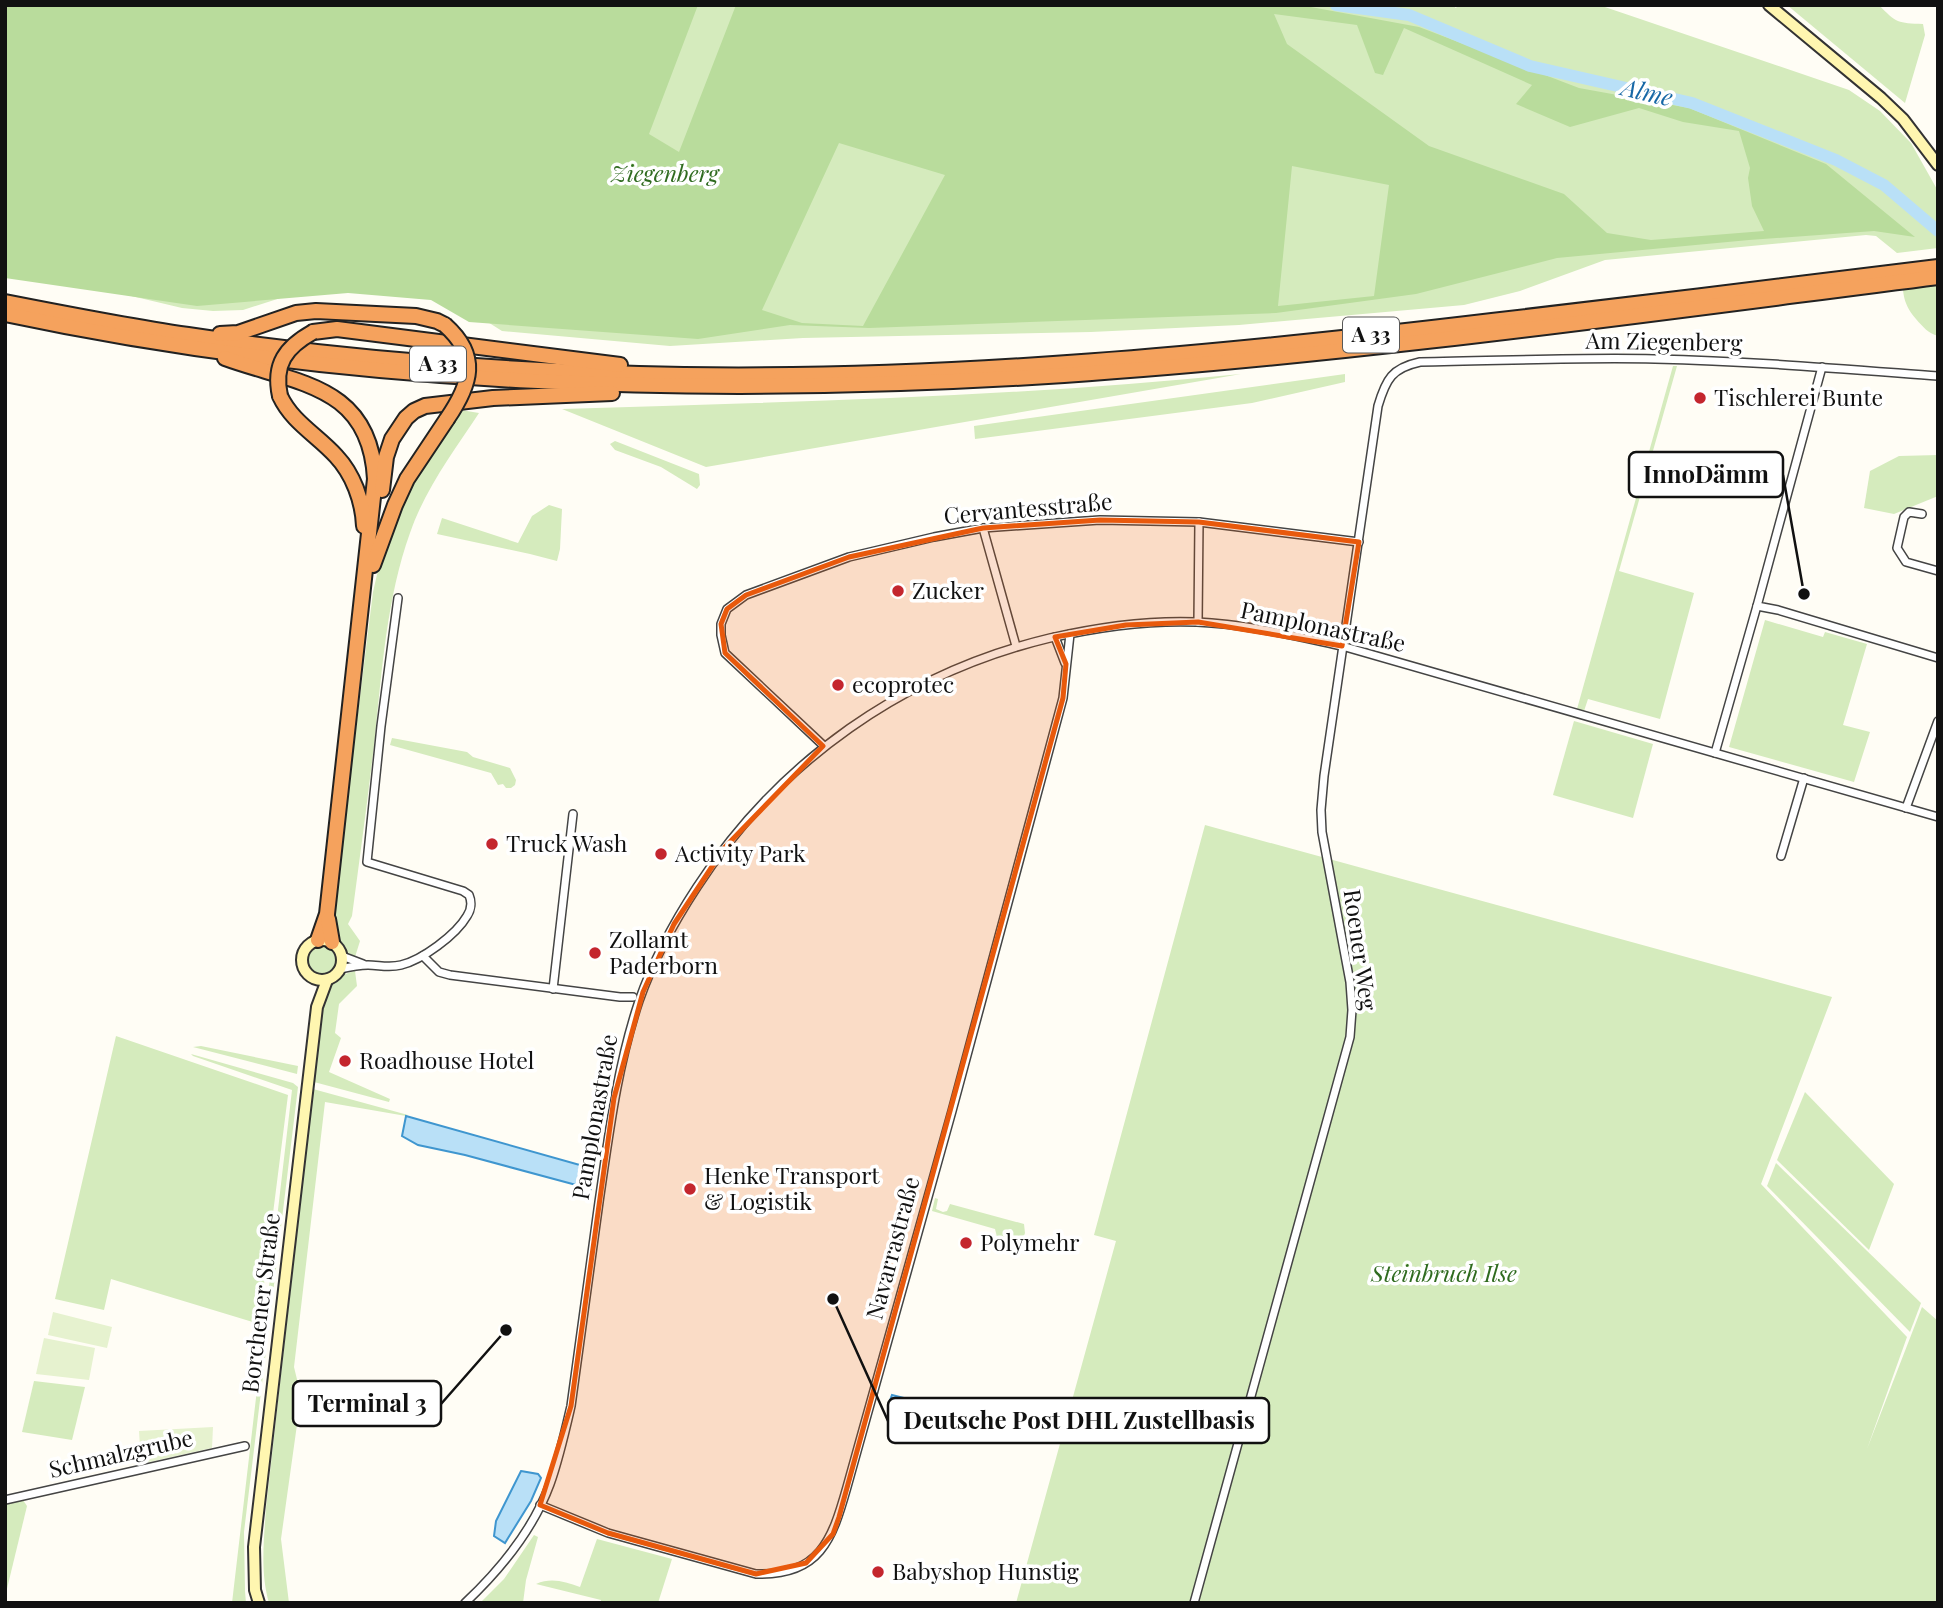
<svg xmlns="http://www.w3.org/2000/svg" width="1943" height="1608" font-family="'Playfair Display',serif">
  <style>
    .green { fill: #d5ebbd }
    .forest { fill: #b9dc9c; fill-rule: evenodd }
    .pitch { fill: #e6f2cf }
    .water { fill: #b9e0f7; stroke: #3f96cf; stroke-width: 2 }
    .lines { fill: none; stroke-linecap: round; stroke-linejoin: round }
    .river { stroke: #b9e0f7; stroke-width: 12 }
    .street-casing { stroke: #444; stroke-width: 10 }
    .secondary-casing { stroke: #333; stroke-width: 14 }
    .highway-casing { stroke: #222; stroke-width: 18 }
    .street { stroke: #fff; stroke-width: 7 }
    .secondary { stroke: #fff6b0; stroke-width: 10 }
    .highway { stroke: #f5a25d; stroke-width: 14 }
    .highway-bridge-casing { stroke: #222; stroke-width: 18; stroke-linecap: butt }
    .highway-bridge { stroke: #f5a25d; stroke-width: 14 }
    .marked { fill: #e8590c; fill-opacity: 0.2; stroke: #e8590c; stroke-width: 5; stroke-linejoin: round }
    .poi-dot { fill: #c4262e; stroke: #fff; stroke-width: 2.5 }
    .labels { text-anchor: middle; stroke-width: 7; stroke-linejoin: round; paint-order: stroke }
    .shield { fill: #fff; stroke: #585858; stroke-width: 2 }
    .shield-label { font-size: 21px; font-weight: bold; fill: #111 }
    .park-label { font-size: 23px; font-style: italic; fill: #2f6b1f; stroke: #fff }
    .street-label { font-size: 23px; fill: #111; stroke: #fff }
    .poi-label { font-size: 23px; fill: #111; stroke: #fff; text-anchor: start }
    .water-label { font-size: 24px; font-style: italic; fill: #1768a6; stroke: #fff }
    .leader { fill: none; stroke: #111; stroke-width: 2.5 }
    .callout-dot { fill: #111; stroke: #fff; stroke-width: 2.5 }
    .callout { fill: #fff; stroke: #111; stroke-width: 2.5 }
    .callout-label { font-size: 24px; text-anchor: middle; font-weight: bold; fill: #111 }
  </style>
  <rect width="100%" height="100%" fill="#fffdf5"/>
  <g class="green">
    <polygon points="5,5 1452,5 1456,8 1458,5 1599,5 1849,90 1880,111 1911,143 1938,191 1938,248 1897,253 1876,236 1866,235 1605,260 1520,291 1464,305 1239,325 1091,332 803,338 670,346 502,331 445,295 429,292 296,293 243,310 213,311 182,308 5,266"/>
    <path d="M 1787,5 L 1879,5 C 1896,23 1898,23 1923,24 L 1925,35 L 1905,103 Z"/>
    <path d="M 1902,267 L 1938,273 L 1938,336 C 1928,333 1923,327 1916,319 C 1901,302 1903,289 1902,267 Z"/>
    <polygon points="1673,366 1677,366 1619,571 1694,593 1660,719 1588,699 1584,711 1577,709"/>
    <path d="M 1241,374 L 706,467 L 562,409 C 789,402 1015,397 1241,374 Z"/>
    <polygon points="1345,374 1345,382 1252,403 975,439 974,426"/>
    <path d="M 461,410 L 479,413 C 454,451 425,489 410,533 C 387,597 382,669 375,737 C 368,797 360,856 352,916 L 348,924 L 360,941 L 355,957 C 333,945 333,928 334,905 L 373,592 L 384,544 L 410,484 Z"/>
    <polygon points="615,441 699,474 700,485 697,489 661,467 615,450 610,444"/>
    <polygon points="1938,455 1938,496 1894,514 1864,508 1870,471 1899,456"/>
    <polygon points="549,505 562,509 560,549 557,561 530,554 437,534 442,518 518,543 532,516"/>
    <polygon points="1765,620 1823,637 1825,632 1867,644 1843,725 1870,732 1854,782 1729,747"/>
    <polygon points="1574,721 1653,744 1633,818 1553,795"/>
    <polygon points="392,738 467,752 473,757 510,768 516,780 515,785 511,788 506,788 503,784 498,785 491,773 390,745"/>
    <polygon points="1205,825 1832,997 1761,1184 1907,1337 1867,1449 1922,1307 1938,1321 1938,1603 1016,1603 1116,1241 1094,1235"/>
    <circle cx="321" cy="960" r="16"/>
    <path d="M 355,971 L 357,986 L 339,1004 L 335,1033 L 341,1038 L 329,1072 L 390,1099 L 389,1102 L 314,1082 L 324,1001 C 328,986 339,974 355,971 Z"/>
    <polygon points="116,1036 288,1095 259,1324 111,1279 104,1310 55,1299"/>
    <polygon points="201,1046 298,1066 297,1074 193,1047"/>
    <polygon points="191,1054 293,1083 298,1087 244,1532 245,1591 246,1603 232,1603 292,1090 193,1056"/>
    <path d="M 313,1089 L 408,1115 L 406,1116 L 325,1102 L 294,1367 L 301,1396 L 281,1539 L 289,1603 L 269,1603 C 260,1572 264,1540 266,1508 Z"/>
    <polygon points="1805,1092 1894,1184 1869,1250 1777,1160"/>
    <polygon points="1776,1163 1921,1303 1910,1332 1767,1186"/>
    <polygon points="935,1198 938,1199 936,1209 943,1212 947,1211 950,1204 1024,1224 1025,1233 1022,1241 1008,1240 997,1237 995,1229 932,1211"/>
    <polygon points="34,1381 85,1387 72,1440 22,1432"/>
    <polygon points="23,1500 27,1506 5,1597 5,1504"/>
    <polygon points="534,1535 538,1537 526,1580 523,1603 480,1603 504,1579"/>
    <path d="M 597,1539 L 672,1559 L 658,1603 L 601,1603 L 601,1600 L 536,1584 C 552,1577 565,1582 580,1587 Z"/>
  </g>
  <path class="forest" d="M 5,5 L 698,5 L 649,134 L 679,152 L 736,5 L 1300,5 L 1419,27 L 1579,88 L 1689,108 L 1826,164 L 1915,237 L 1874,231 L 1749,240 L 1557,258 L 1416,294 L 1276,313 L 869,328 L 790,325 L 698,339 L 469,322 L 431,300 L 348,293 L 197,306 L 5,278 ZM 1274,14 L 1357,25 L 1375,73 L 1383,75 L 1404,28 L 1532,85 L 1516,104 L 1570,127 L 1639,108 L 1683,122 L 1739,131 L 1750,168 L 1748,178 L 1752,206 L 1764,231 L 1651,240 L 1607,233 L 1564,194 L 1429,146 L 1287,44 ZM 839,143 L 945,175 L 863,326 L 802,323 L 762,310 ZM 1292,166 L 1389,185 L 1374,296 L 1278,306 Z"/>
  <g class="pitch">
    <polygon points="53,1312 112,1327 107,1348 48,1335"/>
    <polygon points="44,1338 95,1348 89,1380 36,1374"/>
    <polygon points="213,1427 212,1448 141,1464 139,1431"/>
  </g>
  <g class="water">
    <polygon points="406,1116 594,1169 591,1189 465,1155 418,1145 402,1136"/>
    <polygon points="892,1395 947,1409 944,1418 889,1403"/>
    <polygon points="521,1471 538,1474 541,1478 531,1501 505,1543 494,1536 496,1521"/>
  </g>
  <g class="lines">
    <polyline class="river" points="1336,5 1409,15 1530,66 1692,103 1836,160 1884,185 1938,231"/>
    <g class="street-casing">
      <g id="street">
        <polyline points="1822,367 1757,606 1778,610 1938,658"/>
        <polyline points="1922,514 1909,512 1904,517 1897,548 1906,562 1938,571"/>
        <polyline points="983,528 1016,646"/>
        <polyline points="1198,622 1199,522"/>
        <polyline points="1055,637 1065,663"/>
        <polyline points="824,746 725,653 721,635 721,624 727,609 746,595 849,557 934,537 983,528 1100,520 1199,522 1359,542"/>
        <polyline points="1715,753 1757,606"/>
        <polyline points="1906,808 1938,721"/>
        <polyline points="1781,856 1804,778"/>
        <polyline points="342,956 363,964"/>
        <polyline points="423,956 439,972 450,975 620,997 633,997"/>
        <path d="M 340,969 C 349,967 359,965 368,965 C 379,965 389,968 401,965 C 422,960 456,935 467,916 C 471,910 472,902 469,895 L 463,891 L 367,862 L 381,726 L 398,598"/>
        <polyline points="553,989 573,814"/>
        <polyline points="5,1500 245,1446"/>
        <path d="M 540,1505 L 608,1533 L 756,1574 C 820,1576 832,1540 847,1487 L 952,1111 L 1063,698 L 1070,634"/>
        <path d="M 465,1603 C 500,1570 533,1530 550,1484 C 559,1459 565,1432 571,1406 C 580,1338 590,1270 599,1202 C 609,1134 617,1067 639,1001 C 653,961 674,922 697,887 C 779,761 904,673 1050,638 C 1098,627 1148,620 1197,622 C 1246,624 1295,636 1342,646 L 1938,817"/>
        <path d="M 1194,1603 L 1350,1037 L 1352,1010 L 1350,982 L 1322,832 L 1321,810 L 1324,776 L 1378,406 C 1386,379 1392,368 1420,362 C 1499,361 1577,357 1655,359 C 1750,361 1844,369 1938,376"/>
      </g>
    </g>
    <g class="secondary-casing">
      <g id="secondary">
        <polyline points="1769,5 1881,98 1903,119 1938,165"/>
        <circle cx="322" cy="960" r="20"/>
        <polyline points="259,1603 255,1590 254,1547 317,1007 327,980"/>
      </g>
    </g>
    <g class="highway-casing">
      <g id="highway">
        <path d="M 5,302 C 66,314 127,326 188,335 C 352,360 518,372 684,375 C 954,379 1224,353 1492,321 C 1641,304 1789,285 1938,267"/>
        <path d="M 5,314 C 353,388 710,398 1064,375 C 1357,355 1647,314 1938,277"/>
        <polyline points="313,332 337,329 620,365"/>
        <polyline points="220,334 238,333 296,313 316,311 416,316 437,321 445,325"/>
        <path d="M 225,358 C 296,384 370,384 375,479 C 358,624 344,769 327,914 L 318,940"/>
        <path d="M 280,396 C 292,422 317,435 336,456 C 353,474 363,501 364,526"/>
        <polyline points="382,490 386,457 392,439 406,418 414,411 425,406 493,398 612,393"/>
        <polyline points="373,565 395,505 407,479 447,419"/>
        <polyline points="328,919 332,942"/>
      </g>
    </g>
    <use href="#street" class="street"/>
    <use href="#secondary" class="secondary"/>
    <use href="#highway" class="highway"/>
    <g class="highway-bridge-casing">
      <g id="highway-bridge">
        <path d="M 445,325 C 480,356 471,384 447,419"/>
        <path d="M 280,396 C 273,364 286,347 313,332"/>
      </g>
    </g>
    <use href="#highway-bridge" class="highway-bridge"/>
  </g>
  <path class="marked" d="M 1100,520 L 1199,522 L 1359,542 L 1342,646 L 1198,622 L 1126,625 L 1055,637 L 1066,664 L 1063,698 L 839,1517 L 833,1534 L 806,1563 L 756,1574 L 608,1533 L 540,1505 L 571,1406 L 614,1098 L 643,992 L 674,924 L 725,847 L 823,746 L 725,653 L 721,624 L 727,609 L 746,595 L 849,557 L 983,528 Z"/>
  <g class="poi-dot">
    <circle cx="1700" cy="398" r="7"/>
    <circle cx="898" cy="591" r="7"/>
    <circle cx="838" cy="685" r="7"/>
    <circle cx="492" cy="844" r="7"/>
    <circle cx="661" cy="854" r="7"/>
    <circle cx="595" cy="953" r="7"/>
    <circle cx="345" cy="1061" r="7"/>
    <circle cx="690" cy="1189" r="7"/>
    <circle cx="966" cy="1243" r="7"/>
    <circle cx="878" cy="1572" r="7"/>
  </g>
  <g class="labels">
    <g class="shield">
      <rect x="1343" y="317.5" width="56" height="35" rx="5"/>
      <rect x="410" y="346.5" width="56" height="35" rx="5"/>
    </g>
    <g class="shield-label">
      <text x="1371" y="342">A 33</text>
      <text x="438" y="371">A 33</text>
    </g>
    <g class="park-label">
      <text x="665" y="182">Ziegenberg</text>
      <text x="1444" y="1282">Steinbruch Ilse</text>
    </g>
    <g class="street-label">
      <text transform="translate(1664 342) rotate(1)" y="8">Am Ziegenberg</text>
      <text transform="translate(1028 509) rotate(-5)" y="8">Cervantesstraße</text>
      <text transform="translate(1323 627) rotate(12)" y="8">Pamplonastraße</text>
      <text transform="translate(1360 950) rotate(82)" y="8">Roener Weg</text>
      <text transform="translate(595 1117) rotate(-80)" y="8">Pamplonastraße</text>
      <text transform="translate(893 1248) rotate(-75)" y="8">Navarrastraße</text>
      <text transform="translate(261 1303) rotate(-83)" y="8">Borchener Straße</text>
      <text transform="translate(121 1454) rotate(-13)" y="8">Schmalzgrube</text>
    </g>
    <g class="poi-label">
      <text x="1714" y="406">Tischlerei Bunte</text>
      <text x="912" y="599">Zucker</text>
      <text x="852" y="693">ecoprotec</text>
      <text x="506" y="852">Truck Wash</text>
      <text x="675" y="862">Activity Park</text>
      <text x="609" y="948">Zollamt<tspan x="609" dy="26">Paderborn</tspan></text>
      <text x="359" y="1069">Roadhouse Hotel</text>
      <text x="704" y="1184">Henke Transport<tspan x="704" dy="26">&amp; Logistik</tspan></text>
      <text x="980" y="1251">Polymehr</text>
      <text x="892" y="1580">Babyshop Hunstig</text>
    </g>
    <g class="water-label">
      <text transform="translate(1647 93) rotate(13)" y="8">Alme</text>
    </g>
  </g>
  <path class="leader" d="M1804 594L1783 475M506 1330L441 1404M833 1299L888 1421"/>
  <g class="callout-dot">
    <circle cx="1804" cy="594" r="7"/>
    <circle cx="506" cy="1330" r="7"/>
    <circle cx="833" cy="1299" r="7"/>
  </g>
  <g class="callout">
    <rect x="1629" y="452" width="154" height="45" rx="7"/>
    <rect x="293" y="1381" width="148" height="45" rx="7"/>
    <rect x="888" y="1398" width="381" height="45" rx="7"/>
  </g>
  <g class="callout-label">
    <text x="1706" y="483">InnoDämm</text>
    <text x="367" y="1412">Terminal 3</text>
    <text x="1079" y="1429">Deutsche Post DHL Zustellbasis</text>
  </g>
  <rect width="1943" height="1608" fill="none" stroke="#111111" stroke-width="14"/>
</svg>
